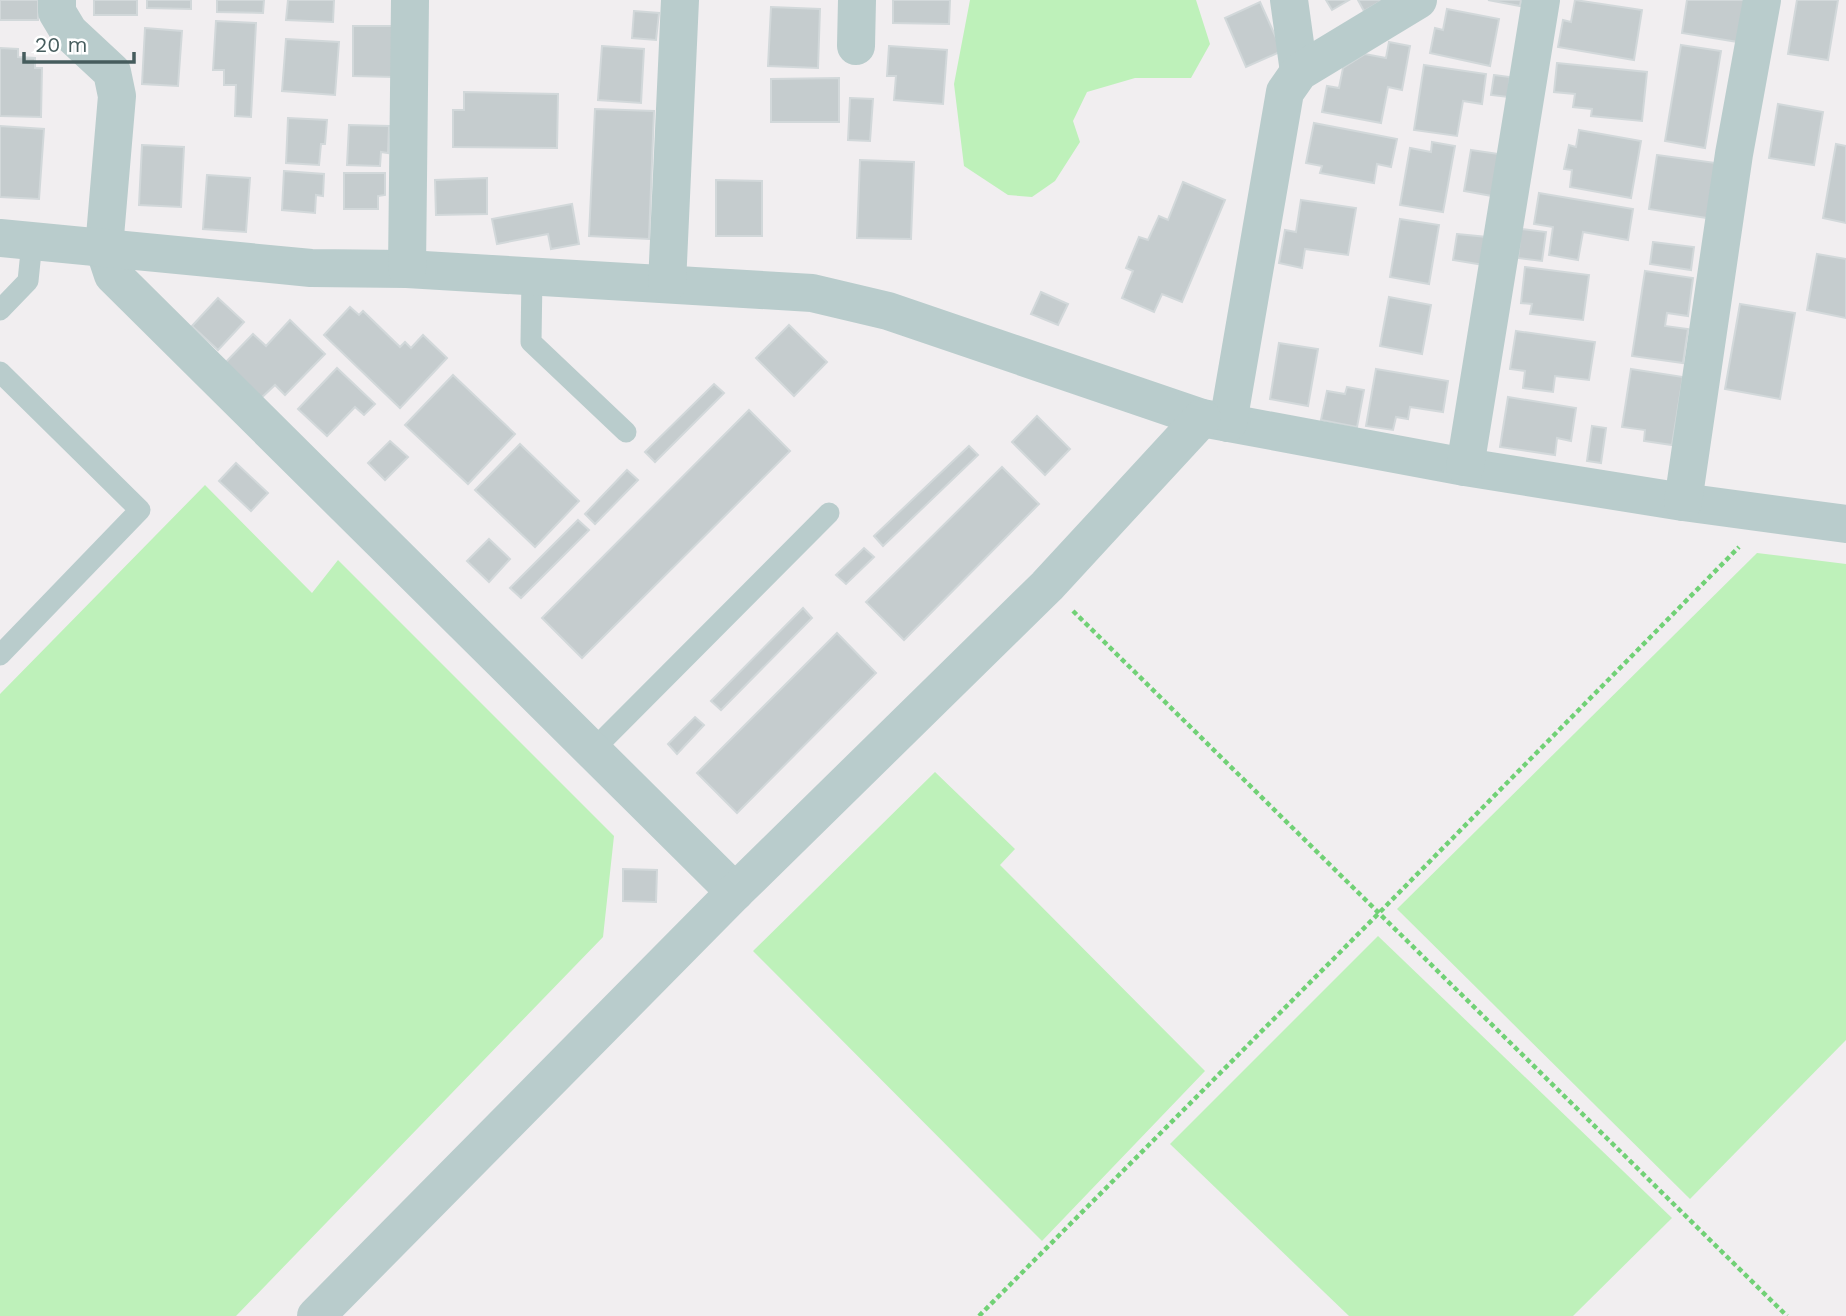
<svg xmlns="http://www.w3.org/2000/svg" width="1846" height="1316" font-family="'Work Sans',sans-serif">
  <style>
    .green { fill: #bef1ba }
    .building { fill: #c5ccce; stroke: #d2d8da; stroke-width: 2 }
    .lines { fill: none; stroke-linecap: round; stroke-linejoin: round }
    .path { stroke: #71d176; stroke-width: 4.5; stroke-dasharray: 5 3.5; stroke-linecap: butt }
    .service { stroke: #b9cccc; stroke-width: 21 }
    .minor { stroke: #b9cccc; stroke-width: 38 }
  </style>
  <rect width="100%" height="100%" fill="#f1eef0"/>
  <g class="green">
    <polygon points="970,0 1196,0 1210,44 1191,78 1135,78 1087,92 1073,121 1080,142 1055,181 1032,197 1008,195 964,166 954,84"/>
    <polygon points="205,485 312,593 338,560 614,836 603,937 236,1316 0,1316 0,694"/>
    <polygon points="1757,553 1846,564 1846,1040 1690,1199 1397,909"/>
    <polygon points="935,772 1015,849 1000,865 1205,1071 1042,1241 753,951"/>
    <polygon points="1378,936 1672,1218 1573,1316 1349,1316 1170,1144"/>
  </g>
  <g class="building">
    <rect x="0" y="0" width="38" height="20"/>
    <rect x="94" y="0" width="43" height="15"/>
    <polygon points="147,0 191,0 191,9 147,8"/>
    <polygon points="217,0 264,0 263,13 217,12"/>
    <polygon points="288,0 334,0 333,22 286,20"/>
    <polygon points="893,0 950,0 949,24 893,23"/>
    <polygon points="1326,0 1349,0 1332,10"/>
    <polygon points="1358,0 1383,0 1364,11"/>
    <polygon points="1488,0 1521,0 1520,6"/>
    <polygon points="1575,0 1642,10 1634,60 1558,47 1563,20 1571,22"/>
    <polygon points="1687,0 1745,0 1738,42 1682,33"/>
    <polygon points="1797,0 1838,0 1828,60 1788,54"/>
    <polygon points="1260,2 1282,51 1246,67 1225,18"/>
    <polygon points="771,7 820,9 818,68 768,66"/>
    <polygon points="1447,9 1499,19 1490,66 1430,53 1435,28 1443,30"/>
    <polygon points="634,11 659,13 656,40 632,38"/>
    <polygon points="216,21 256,23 251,117 235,116 236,85 224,85 224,70 213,70"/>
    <polygon points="353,26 394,26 393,77 353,76"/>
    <polygon points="145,28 182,31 178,86 142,84"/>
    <polygon points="286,39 339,42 335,95 282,91"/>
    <polygon points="1389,42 1410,46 1402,90 1388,87 1381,123 1322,112 1327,86 1339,88 1343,68 1365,54 1386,58"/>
    <polygon points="1681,45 1721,51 1705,148 1665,141"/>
    <polygon points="602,46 644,49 641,103 598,100"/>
    <polygon points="889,46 947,50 943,104 894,100 896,76 887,76"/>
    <polygon points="0,48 18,49 18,57 35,58 35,68 42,68 41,117 0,116"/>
    <polygon points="1557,63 1647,72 1642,121 1591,116 1592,109 1573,107 1575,94 1554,92"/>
    <polygon points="1424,65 1486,74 1482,104 1463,101 1457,136 1414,130"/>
    <polygon points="1494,75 1510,77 1508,97 1491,95"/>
    <polygon points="839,78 839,122 771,122 771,79"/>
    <polygon points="464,92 558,94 557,148 453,147 453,110 464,110"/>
    <polygon points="850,98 873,99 870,141 848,140"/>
    <polygon points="1778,104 1823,112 1814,165 1769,158"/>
    <polygon points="595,109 654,111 649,239 589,236"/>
    <polygon points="288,118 327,120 325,144 321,144 319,165 286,163"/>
    <polygon points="1314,123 1397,139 1391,167 1377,164 1374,183 1320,173 1322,166 1306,163"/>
    <polygon points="349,125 389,126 388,153 381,152 380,166 347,165"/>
    <polygon points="0,126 44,129 39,199 0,197"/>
    <polygon points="1579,130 1641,141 1631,198 1570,187 1572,170 1564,169 1569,145 1576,147"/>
    <polygon points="1432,142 1455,146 1443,212 1400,205 1410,148 1431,152"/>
    <polygon points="1836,144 1846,146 1846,223 1823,218"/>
    <polygon points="142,145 184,147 181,207 139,205"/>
    <polygon points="1471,150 1499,154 1492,196 1464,191"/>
    <polygon points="1657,155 1716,163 1707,218 1649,209"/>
    <polygon points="860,160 914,162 911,239 857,238"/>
    <polygon points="284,171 324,174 323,196 316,195 315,213 282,210"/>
    <polygon points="344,173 385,173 385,195 378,196 378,209 344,209"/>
    <polygon points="207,175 250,178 246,232 203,229"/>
    <polygon points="487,178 487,214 436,215 435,180"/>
    <polygon points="716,180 762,181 762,236 716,236"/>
    <polygon points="1183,182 1225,200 1182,302 1162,294 1154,312 1122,298 1133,271 1126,268 1139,237 1148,240 1159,216 1168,220"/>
    <polygon points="1539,193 1633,209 1628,240 1583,232 1578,260 1549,255 1553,227 1534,224"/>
    <polygon points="1301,200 1356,208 1348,255 1305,249 1302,268 1279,263 1285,230 1296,232"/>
    <polygon points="572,204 579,244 551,249 548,234 497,244 492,219"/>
    <polygon points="1400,219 1439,225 1429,284 1390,277"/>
    <polygon points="1521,229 1546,232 1542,261 1518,258"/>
    <polygon points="1457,234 1487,237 1484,265 1453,260"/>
    <polygon points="1653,242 1694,247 1691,270 1650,264"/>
    <polygon points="1817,254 1846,259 1846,318 1807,310"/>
    <polygon points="1525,267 1589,275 1583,320 1530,314 1532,304 1521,303"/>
    <polygon points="1645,271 1693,278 1688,316 1667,313 1665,326 1688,329 1683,363 1632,356"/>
    <polygon points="1041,292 1068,304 1058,325 1031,314"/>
    <polygon points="1389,297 1431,305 1422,354 1380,346"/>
    <polygon points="218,298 244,322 218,350 192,326"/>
    <polygon points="1740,304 1795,313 1780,399 1725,389"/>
    <polygon points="350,307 359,315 363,311 400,347 405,342 411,348 423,335 447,358 400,408 324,335"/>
    <polygon points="290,320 325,354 285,395 275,385 259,400 223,365 253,334 266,346"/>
    <polygon points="789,325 827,362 794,396 756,358"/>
    <polygon points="1516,331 1595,342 1589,380 1555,376 1553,392 1523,388 1525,371 1510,369"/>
    <polygon points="1279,343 1318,349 1308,406 1270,399"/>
    <polygon points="337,368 375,404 364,415 355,407 327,436 298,409"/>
    <polygon points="1376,369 1448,381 1443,412 1410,407 1408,419 1396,417 1393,430 1366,426"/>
    <polygon points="1631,369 1683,377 1672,445 1644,441 1645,430 1622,427"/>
    <polygon points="453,375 515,434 468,484 405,425"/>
    <polygon points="714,384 724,393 655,462 645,452"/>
    <polygon points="1347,387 1364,390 1357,427 1321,420 1327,391 1345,394"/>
    <polygon points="1508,397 1576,408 1571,441 1557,438 1555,455 1500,447"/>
    <polygon points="749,410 790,451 582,658 542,618"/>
    <polygon points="1037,416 1070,449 1045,475 1012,442"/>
    <polygon points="1592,426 1606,428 1601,463 1587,461"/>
    <polygon points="390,441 408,457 385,480 368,463"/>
    <polygon points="520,444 579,501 535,547 475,490"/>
    <polygon points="969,446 978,455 883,546 874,536"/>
    <polygon points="236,463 268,493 251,511 219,481"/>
    <polygon points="1002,467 1039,504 904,640 866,602"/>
    <polygon points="627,470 638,480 595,524 585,514"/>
    <polygon points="578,520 589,530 521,598 510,588"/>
    <polygon points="489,539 510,559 489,582 467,561"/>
    <polygon points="864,548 874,557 846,584 836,575"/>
    <polygon points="803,608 812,618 721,710 711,701"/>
    <polygon points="837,633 876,673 737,813 697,773"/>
    <polygon points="695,717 704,725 677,754 668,744"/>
    <polygon points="623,869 657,870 656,902 623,901"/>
  </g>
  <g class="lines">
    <g class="path">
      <polyline points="1073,611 1787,1316"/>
      <polyline points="979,1316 1378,914 1739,547"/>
    </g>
    <g class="service">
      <polyline points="532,276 531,342 626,432"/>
      <polyline points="0,310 28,281 32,242"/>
      <polyline points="0,372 140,510 0,655"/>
      <polyline points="592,751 829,513"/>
    </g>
    <g class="minor">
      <polyline points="57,0 57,12 69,32 112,72 117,96 104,248 113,275 735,892"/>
      <polyline points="1289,0 1299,72"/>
      <polyline points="856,46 857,0"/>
      <polyline points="0,238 311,268 407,269 812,293 888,311 1202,418 1465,467 1683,502 1846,524"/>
      <polyline points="407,269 410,0"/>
      <polyline points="667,284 680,0"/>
      <polyline points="1228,423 1285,92 1299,72 1418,0"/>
      <polyline points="1465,467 1541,0"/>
      <polyline points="1683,502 1734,154 1762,0"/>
      <polyline points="316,1316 735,892 1047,586 1202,418"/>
    </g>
  </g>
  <path d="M24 52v10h110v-10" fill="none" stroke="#465c5d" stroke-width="3.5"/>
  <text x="35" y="52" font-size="21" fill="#465c5d" stroke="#ffffff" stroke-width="5" paint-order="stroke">20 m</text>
</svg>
